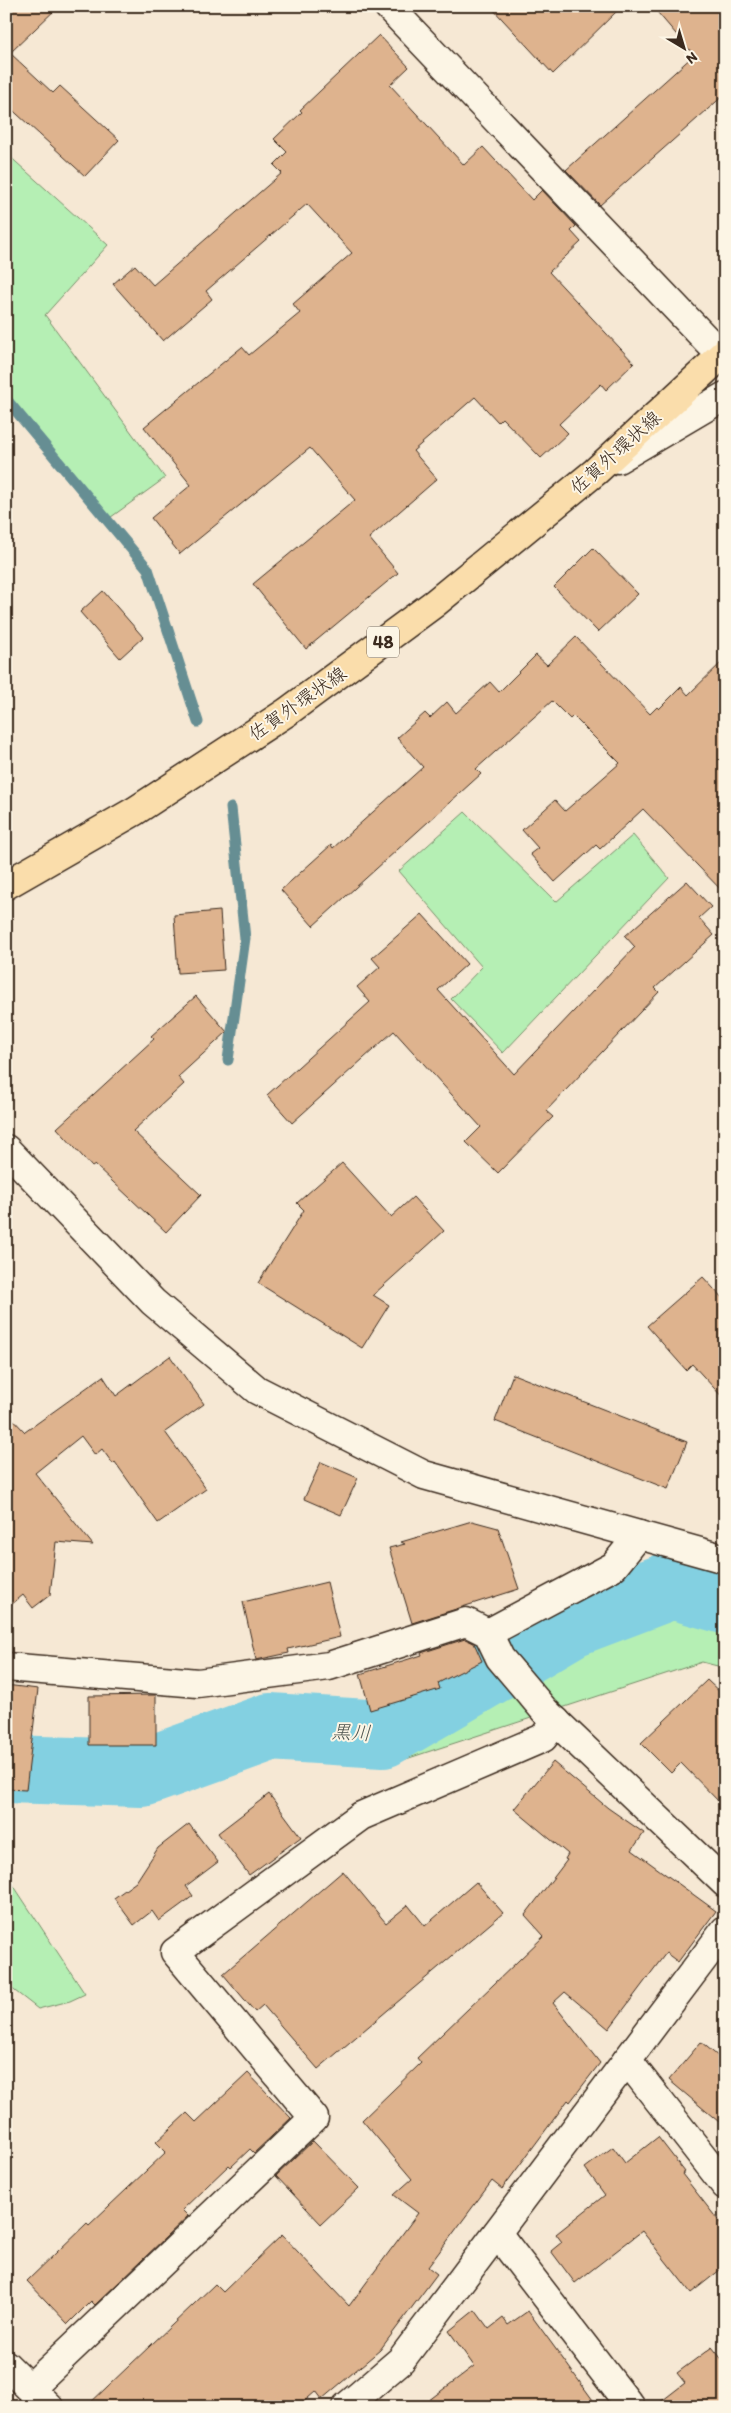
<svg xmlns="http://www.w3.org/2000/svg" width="731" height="2413" font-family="Itim,'Klee One',sans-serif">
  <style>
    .green { fill: #b5efb4; stroke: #788c69 }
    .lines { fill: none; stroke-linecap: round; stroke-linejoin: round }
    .stream { stroke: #668e93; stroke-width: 11 }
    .river { stroke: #83d0e1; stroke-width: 68 }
    .building { fill: #deb38e; stroke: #3b2a1e }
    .minor-casing { stroke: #3b2a1e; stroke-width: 31 }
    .major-casing { stroke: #3b2a1e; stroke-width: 31 }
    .minor { stroke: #fcf5e5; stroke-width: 28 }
    .major { stroke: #faddab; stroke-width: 28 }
    .labels { text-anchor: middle; stroke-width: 4; stroke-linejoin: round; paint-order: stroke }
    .shield { fill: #fcf5e5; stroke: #75675a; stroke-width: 1 }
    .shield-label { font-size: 18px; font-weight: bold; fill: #3b2a1e }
    .street-label { font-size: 19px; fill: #3b2a1e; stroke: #fcf5e5 }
    .water-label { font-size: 20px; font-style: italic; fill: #4d544f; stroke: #fcf5e5 }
  </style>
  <rect width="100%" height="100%" fill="#f6e8d4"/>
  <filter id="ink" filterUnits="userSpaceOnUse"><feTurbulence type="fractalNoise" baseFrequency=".02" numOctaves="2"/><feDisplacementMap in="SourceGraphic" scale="10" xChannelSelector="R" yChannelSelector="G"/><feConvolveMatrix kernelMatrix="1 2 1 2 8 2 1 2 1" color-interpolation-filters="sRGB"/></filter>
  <g filter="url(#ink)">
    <g class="green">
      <polygon points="6,153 108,245 45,315 165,478 107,520 6,399"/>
      <polygon points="465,812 556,902 633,835 669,878 503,1053 451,999 482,967 399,871"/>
      <polygon points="676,1576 725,1589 725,1668 702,1662 403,1760 379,1746 390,1723 491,1661 552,1617"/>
      <polygon points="6,1874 85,1994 70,2001 38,2009 6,1984"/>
    </g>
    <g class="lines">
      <g class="stream">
        <polyline points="6,399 148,569 198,722"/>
        <polyline points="228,1060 245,938 231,808"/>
      </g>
      <polyline class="river" points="6,1769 142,1773 270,1727 383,1734 572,1623 672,1585 725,1600"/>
    </g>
    <g class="building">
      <polygon points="6,6 59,6 10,53 53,93 60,86 119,140 85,176 6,104"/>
      <polygon points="490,6 622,6 553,74"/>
      <polygon points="652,6 725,6 725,94 600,205 566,170 694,55"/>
      <polygon points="379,35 409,67 390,85 464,165 483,147 532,200 542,190 576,226 571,231 581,242 549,272 634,363 606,390 601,384 559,424 568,433 541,458 502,418 498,422 475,397 413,451 437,479 369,538 398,573 306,649 253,584 355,500 310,448 180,554 151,518 191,485 144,427 242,347 249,355 300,313 293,304 352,253 307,204 206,291 212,299 163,341 113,284 135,265 153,285 282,173 274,165 287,152 274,139 302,112 300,110"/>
      <polygon points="593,548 638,594 598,632 554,587"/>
      <polygon points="103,591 143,637 120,658 80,612"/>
      <polygon points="576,637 650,714 657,707 659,709 681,687 688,695 725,659 725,894 643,809 600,849 596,845 555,882 530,854 538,848 522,830 555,800 565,811 620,763 573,716 570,719 552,701 476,769 481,774 313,926 281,890 331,845 333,848 423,767 397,738 425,713 430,718 447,702 456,713 490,682 499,692 536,655 547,665"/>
      <polygon points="687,881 711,907 699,918 714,935 655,988 659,992 546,1111 553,1117 498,1173 466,1142 481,1127 394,1031 292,1123 267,1095 370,1002 357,987 380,967 372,958 422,914 467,964 438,990 514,1074 635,947 625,936"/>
      <polygon points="220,911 224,970 178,973 174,915"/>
      <polygon points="196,996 227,1032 178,1077 184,1084 133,1131 201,1195 166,1232 95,1165 92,1167 57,1128 154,1039 151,1036"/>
      <polygon points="342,1163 391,1217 413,1197 444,1231 373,1295 389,1305 362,1348 258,1283 304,1210 297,1203"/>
      <polygon points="703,1277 725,1301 725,1400 692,1364 686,1370 647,1326"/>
      <polygon points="170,1356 204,1404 165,1432 206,1489 158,1523 115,1462 113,1464 102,1449 95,1455 81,1436 35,1473 93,1545 56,1542 50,1595 33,1608 23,1595 6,1609 6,1412 25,1432 103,1376 116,1396"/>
      <polygon points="513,1374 687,1442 668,1489 495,1421"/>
      <polygon points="321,1462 358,1478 341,1515 304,1499"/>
      <polygon points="472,1521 498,1528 519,1589 412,1623 389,1548 405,1544 401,1542"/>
      <polygon points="327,1582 340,1637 288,1649 289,1653 256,1660 243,1602"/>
      <polygon points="465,1639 474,1643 482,1661 438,1683 440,1689 370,1710 360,1674 422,1655 421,1653"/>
      <polygon points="707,1680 725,1697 725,1808 681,1763 671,1773 641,1743"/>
      <polygon points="6,1685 38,1689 26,1790 6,1789"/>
      <polygon points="156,1695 156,1745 89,1745 89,1696"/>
      <polygon points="553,1762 608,1808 644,1833 632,1850 716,1911 678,1962 666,1953 609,2029 565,1992 553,2003 600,2063 570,2102 568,2100 502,2189 492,2181 428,2267 437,2274 380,2350 322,2399 316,2391 298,2407 86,2407 215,2284 223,2292 282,2235 349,2306 418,2213 394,2195 412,2179 362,2120 421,2063 417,2058 544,1936 525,1915 567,1860 565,1859 568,1854 514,1809"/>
      <polygon points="269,1794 301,1837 249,1875 218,1833"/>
      <polygon points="189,1824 218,1862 186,1886 193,1896 159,1921 152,1911 134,1925 114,1898 136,1882 158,1848"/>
      <polygon points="343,1871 386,1923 408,1905 425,1926 476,1882 503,1913 318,2069 263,2005 255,2012 223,1974"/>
      <polygon points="701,2042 725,2062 725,2127 669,2080"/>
      <polygon points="248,2073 291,2118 254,2153 250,2149 231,2167 229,2165 182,2210 188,2216 95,2305 91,2301 68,2324 27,2281 87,2223 89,2225 166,2152 156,2142 187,2113 196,2122"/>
      <polygon points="658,2137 685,2172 682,2174 725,2229 725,2266 691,2293 642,2231 575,2283 551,2251 562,2242 556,2234 605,2195 585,2168 613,2147 625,2163"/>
      <polygon points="313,2141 359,2188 321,2224 276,2176"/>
      <polygon points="475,2310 489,2329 503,2318 508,2325 528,2311 598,2407 420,2407 474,2366 449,2331"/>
      <polygon points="712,2347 725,2363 725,2407 654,2407 685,2383 677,2373"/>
    </g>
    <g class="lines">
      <g class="minor-casing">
        <g id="minor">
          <polyline points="388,6 721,355"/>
          <polyline points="618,459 725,396"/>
          <polyline points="6,1149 153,1302 257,1390 424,1475 725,1559"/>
          <polyline points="488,1633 614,1566 639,1535"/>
          <polyline points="6,1667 198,1683 329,1666 466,1622 488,1633 500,1658 545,1711 725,1883"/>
          <polyline points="627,2060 725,2185"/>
          <polyline points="497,2233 631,2407"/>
          <polyline points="6,2365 49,2407"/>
          <polyline points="30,2388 314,2118 175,1952 361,1816 543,1738 556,1721"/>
          <polyline points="346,2407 401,2360 725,1930"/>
        </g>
      </g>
      <g class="major-casing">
        <polyline id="major" points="6,885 135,811 287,712 435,603 595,472 725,352"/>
      </g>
      <use href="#minor" class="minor"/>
      <use href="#major" class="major"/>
    </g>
  </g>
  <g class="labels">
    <rect class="shield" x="367" y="626.5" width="32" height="31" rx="4"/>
    <g class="shield-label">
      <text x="383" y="648">48</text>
    </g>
    <g class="street-label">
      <text transform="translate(615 452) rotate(-42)" y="7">佐賀外環状線</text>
      <text transform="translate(297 703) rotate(-35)" y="7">佐賀外環状線</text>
    </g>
    <g class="water-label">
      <text transform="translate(351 1732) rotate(3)" y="7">黒川</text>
    </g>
  </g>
  <rect width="731" height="2413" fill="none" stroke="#fcf5e5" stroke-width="25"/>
  <rect x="12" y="12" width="706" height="2388" fill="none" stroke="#3b2a1e" stroke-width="2" filter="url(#ink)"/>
  <g transform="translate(684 48) rotate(142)" stroke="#fcf5e5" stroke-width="4" paint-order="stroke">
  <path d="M0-4L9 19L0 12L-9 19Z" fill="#3b2a1e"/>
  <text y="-8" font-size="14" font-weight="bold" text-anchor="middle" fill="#3b2a1e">N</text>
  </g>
</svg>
